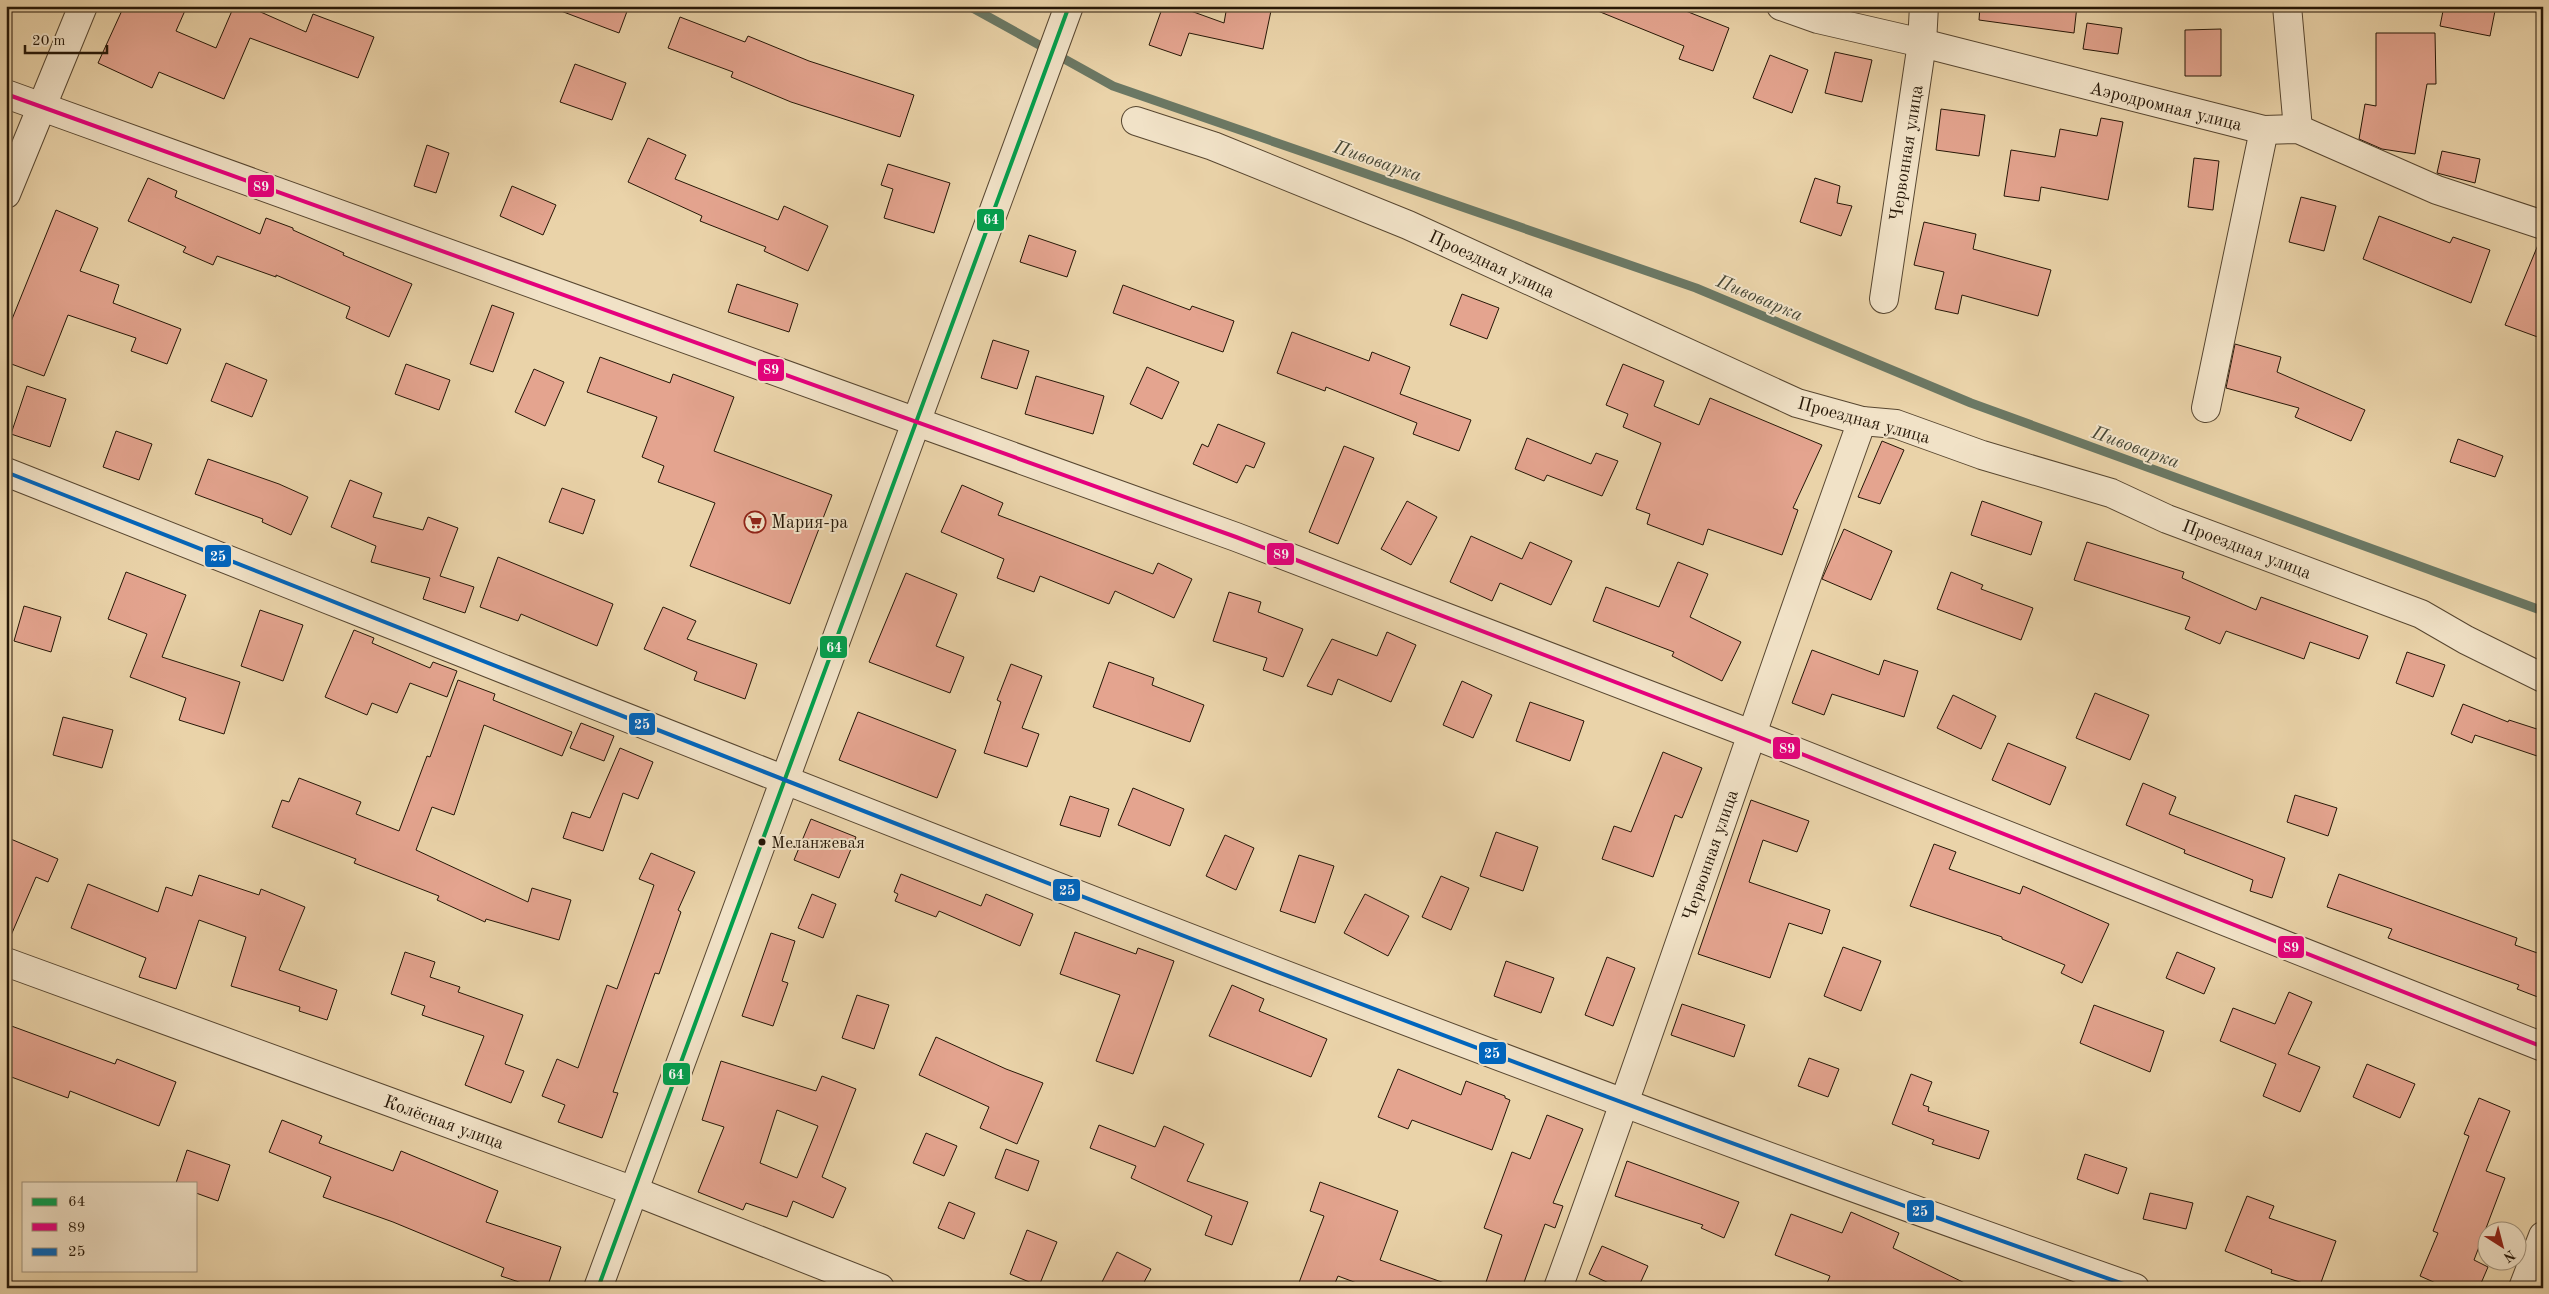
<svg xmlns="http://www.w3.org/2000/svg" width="2549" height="1294" font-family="'Old Standard TT',serif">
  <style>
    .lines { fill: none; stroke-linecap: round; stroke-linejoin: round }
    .stream { stroke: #6b7864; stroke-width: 9 }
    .building { fill: #e4a48f; stroke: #261707; fill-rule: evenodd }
    .minor-casing { stroke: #574630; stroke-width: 30 }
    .minor { stroke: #f1e2c7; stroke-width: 28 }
    .bus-1-casing { stroke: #f1e2c7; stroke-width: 8 }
    .bus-2-casing { stroke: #f1e2c7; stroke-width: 8 }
    .bus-3-casing { stroke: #f1e2c7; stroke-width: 8 }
    .bus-1 { stroke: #029f4d; stroke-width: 4 }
    .bus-2 { stroke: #e5007d; stroke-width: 4 }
    .bus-3 { stroke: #0065bd; stroke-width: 4 }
    .bus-dot { fill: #261707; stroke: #f1e2c7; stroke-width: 2 }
    .labels { text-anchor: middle; stroke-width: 4; stroke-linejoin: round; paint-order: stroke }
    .bus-label { font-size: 17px; fill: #261707; stroke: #f1e2c7; text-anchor: start }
    .street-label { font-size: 18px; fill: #261707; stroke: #f1e2c7 }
    .poi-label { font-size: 18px; fill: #261707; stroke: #f1e2c7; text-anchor: start }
    .water-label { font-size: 19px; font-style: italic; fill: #484836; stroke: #f1e2c7 }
    .line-badge { stroke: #f1e2c7; stroke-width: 2 }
    .badge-label { font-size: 14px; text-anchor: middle; font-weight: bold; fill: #fff }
  </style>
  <rect width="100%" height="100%" fill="#ead3a9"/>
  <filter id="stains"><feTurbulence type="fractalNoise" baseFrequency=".004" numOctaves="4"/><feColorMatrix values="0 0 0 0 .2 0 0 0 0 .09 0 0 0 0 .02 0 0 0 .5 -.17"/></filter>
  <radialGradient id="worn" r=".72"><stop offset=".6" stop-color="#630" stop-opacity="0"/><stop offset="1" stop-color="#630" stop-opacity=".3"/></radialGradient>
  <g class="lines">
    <polyline class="stream" points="969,6 1113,86 1696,288 1971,403 2543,611"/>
  </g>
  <g class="building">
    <polygon points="124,6 187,6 176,31 216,48 234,6 247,6 306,32 313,14 374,37 358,78 250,38 224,99 159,72 152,88 98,63"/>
    <polygon points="554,6 629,6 619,33 553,8"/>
    <polygon points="1163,6 1177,6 1224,23 1227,6 1272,6 1263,49 1189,33 1181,56 1149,45"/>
    <polygon points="1673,6 1729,28 1713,71 1679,59 1684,46 1588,7"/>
    <polygon points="1980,6 2077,6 2074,33 1979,20"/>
    <polygon points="2444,6 2496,6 2490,36 2440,26"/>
    <polygon points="680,17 745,42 748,36 809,61 914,95 900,137 791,102 731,77 733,72 668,48"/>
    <polygon points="2087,23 2122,28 2118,54 2083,49"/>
    <polygon points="2221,29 2221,76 2185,76 2185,30"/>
    <polygon points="2376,33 2435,33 2436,84 2427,84 2415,154 2382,149 2359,139 2365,104 2376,106"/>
    <polygon points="1835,52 1872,60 1862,102 1825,93"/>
    <polygon points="1770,55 1808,70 1792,113 1753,98"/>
    <polygon points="575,64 626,83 612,120 560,102"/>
    <polygon points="1941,109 1985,115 1979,156 1936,150"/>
    <polygon points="2101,118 2123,122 2108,200 2041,187 2039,201 2004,196 2011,150 2055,157 2060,129 2097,136"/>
    <polygon points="648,138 686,155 675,179 778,220 784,206 828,226 808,271 764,251 766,247 700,221 702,216 628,182"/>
    <polygon points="427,145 449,153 436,193 414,186"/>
    <polygon points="2442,151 2480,159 2475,183 2437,173"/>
    <polygon points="2194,158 2219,161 2213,210 2188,207"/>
    <polygon points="888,164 950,183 934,233 884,218 893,189 881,185"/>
    <polygon points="148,178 177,191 175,197 260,234 266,218 293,228 293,230 344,253 343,255 412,284 389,337 346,318 350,307 276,275 276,277 217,256 213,265 183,252 186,247 128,221"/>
    <polygon points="1815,178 1840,186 1837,203 1852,206 1841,236 1800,222"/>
    <polygon points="512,186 556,205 543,235 500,216"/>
    <polygon points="2301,197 2336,206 2324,251 2289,242"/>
    <polygon points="56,210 98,228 80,271 119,285 113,303 181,329 167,364 131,351 136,338 68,315 44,376 6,362 6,334"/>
    <polygon points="2379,216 2450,243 2453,237 2490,250 2471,303 2363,259"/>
    <polygon points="1924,222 1976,234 1973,249 2051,270 2038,316 1962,295 1958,314 1935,309 1944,272 1914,265"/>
    <polygon points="1029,235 1076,251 1067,277 1020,262"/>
    <polygon points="2540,240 2543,240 2543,339 2505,325"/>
    <polygon points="737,284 798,304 789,332 728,312"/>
    <polygon points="1123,285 1190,310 1192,306 1234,321 1223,352 1113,313"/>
    <polygon points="1462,294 1499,308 1487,339 1450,325"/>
    <polygon points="492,305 514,313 493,372 470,364"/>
    <polygon points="1292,332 1369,361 1372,352 1410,367 1400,394 1471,420 1459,451 1413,434 1417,423 1326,387 1325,391 1277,373"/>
    <polygon points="993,340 1029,351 1017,389 981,378"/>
    <polygon points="2235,344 2281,357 2277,372 2365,410 2351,441 2295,417 2299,408 2226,388"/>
    <polygon points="600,357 670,383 673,374 734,397 714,451 832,495 790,604 690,566 715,503 658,482 664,466 642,457 657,417 587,392"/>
    <polygon points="226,363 267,380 252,417 211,401"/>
    <polygon points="406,364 450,380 439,410 395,394"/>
    <polygon points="1623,364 1664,381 1654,406 1699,425 1710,398 1822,445 1793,508 1798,510 1782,555 1708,529 1703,545 1647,524 1650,514 1636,509 1661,443 1623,427 1628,414 1606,405"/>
    <polygon points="1147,367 1179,382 1162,419 1130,404"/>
    <polygon points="534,369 564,382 545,426 515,412"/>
    <polygon points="1036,376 1104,396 1093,434 1025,414"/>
    <polygon points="27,386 66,399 50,447 11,434"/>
    <polygon points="1218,424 1265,443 1254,468 1246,465 1237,483 1193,464 1202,444 1208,447"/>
    <polygon points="116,431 152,444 139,480 103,467"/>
    <polygon points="1527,438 1591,464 1596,453 1618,461 1602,496 1547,475 1544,481 1515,469"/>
    <polygon points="2458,439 2503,456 2495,477 2450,462"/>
    <polygon points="1882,441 1904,450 1880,504 1858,497"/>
    <polygon points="1344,446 1374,458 1338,544 1309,532"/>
    <polygon points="208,459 279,484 308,497 291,535 262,522 263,519 195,494"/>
    <polygon points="350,480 382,493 373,517 423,530 428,517 458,528 440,576 474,587 465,613 423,599 430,578 371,562 376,546 331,527"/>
    <polygon points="962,485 1003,503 998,515 1153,574 1158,563 1192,579 1174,618 1115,591 1109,604 1040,576 1034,592 997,578 1004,559 941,532"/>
    <polygon points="562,488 595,500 583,534 549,522"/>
    <polygon points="1407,501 1437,517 1411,565 1381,549"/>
    <polygon points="1982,501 2042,522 2031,555 1971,535"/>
    <polygon points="1844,529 1892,551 1871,600 1822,579"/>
    <polygon points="1471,536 1522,559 1530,542 1572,561 1551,605 1500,583 1492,601 1450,582"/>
    <polygon points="2087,542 2184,572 2182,578 2256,610 2261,597 2368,636 2359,659 2310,642 2304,659 2226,631 2220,644 2185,629 2190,617 2074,580"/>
    <polygon points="498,557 613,604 597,646 521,614 518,621 480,607"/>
    <polygon points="1678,562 1708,574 1690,617 1741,642 1722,681 1672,656 1674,652 1593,621 1606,587 1659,607"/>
    <polygon points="126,572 186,595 162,657 240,682 224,734 179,720 186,698 130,677 147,634 108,619"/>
    <polygon points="1951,572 1983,585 1981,589 2033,608 2021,640 1937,609"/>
    <polygon points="906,573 957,594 936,646 964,657 950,693 869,662"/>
    <polygon points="1229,592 1261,602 1258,612 1303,629 1283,677 1263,670 1267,658 1213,641"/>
    <polygon points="24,606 61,617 51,652 14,641"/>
    <polygon points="663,607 696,621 687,639 757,664 745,699 694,680 697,672 644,649"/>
    <polygon points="260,610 303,625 283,681 241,666"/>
    <polygon points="354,630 374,638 372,643 430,668 433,662 457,671 447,697 410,683 397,713 372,703 367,715 325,697"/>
    <polygon points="1387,632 1416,645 1391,702 1338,679 1332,695 1307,686 1332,639 1377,656"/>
    <polygon points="1812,650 1879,675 1884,660 1918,671 1904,717 1832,694 1824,715 1792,703"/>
    <polygon points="2407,652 2445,665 2433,697 2396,683"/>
    <polygon points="1109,662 1154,678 1152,685 1204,705 1190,742 1093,707"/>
    <polygon points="1011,664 1042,676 1022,728 1039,734 1027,767 984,753 1001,702 997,700"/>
    <polygon points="458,680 495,694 493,700 572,732 562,756 484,725 454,815 432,807 416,850 528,902 532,888 571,900 559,940 486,919 485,922 437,900 439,896 354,863 356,859 272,827 282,800 289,802 299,778 361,802 356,814 399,831 427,756 430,757"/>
    <polygon points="1462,681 1492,695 1473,738 1443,725"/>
    <polygon points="2095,693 2149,715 2130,760 2076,738"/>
    <polygon points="1953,695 1996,716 1981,749 1937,728"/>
    <polygon points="1530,702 1584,721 1570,761 1516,741"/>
    <polygon points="2463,704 2508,722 2509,720 2543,731 2543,758 2475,735 2472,743 2451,734"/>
    <polygon points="858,712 956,750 937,798 839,760"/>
    <polygon points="63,717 113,730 102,768 53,755"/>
    <polygon points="581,723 614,736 604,761 570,748"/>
    <polygon points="2008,743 2066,767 2050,805 1992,780"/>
    <polygon points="620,748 653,762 638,799 623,793 603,851 563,838 572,812 590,818"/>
    <polygon points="1663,752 1702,768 1682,818 1675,815 1653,877 1602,859 1614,826 1631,832"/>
    <polygon points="2143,783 2176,797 2169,814 2285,858 2272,898 2250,891 2253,880 2184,853 2185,850 2126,825"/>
    <polygon points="1133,788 1184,809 1170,846 1118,825"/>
    <polygon points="2295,795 2337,808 2328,836 2287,822"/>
    <polygon points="1070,796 1109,809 1100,837 1060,825"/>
    <polygon points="1751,800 1809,821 1797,852 1763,840 1749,882 1830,910 1822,934 1789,923 1770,978 1698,954"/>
    <polygon points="811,819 856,837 839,878 794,860"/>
    <polygon points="1496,832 1538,847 1523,891 1480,876"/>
    <polygon points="1225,835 1254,848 1236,890 1206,876"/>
    <polygon points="6,837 58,859 48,882 36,877 6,947"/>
    <polygon points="1934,844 1956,852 1949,869 2020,894 2023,886 2109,924 2082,983 2061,973 2065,965 2002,939 2002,937 1910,906"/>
    <polygon points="651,853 695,872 678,910 681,912 659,974 655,973 613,1092 618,1093 602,1138 558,1122 565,1105 542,1096 557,1059 578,1068 607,985 617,989 654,885 639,879"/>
    <polygon points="1299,855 1334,866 1315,923 1280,911"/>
    <polygon points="901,874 981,906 986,894 1033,914 1020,946 939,911 936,917 895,901 898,894 894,892"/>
    <polygon points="2339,874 2517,938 2515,945 2543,955 2543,999 2517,989 2519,985 2388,938 2392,929 2327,907"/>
    <polygon points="199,875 259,895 261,889 305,907 279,970 337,990 327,1020 299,1011 300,1007 231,986 246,937 199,920 176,989 139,977 146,958 71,928 88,884 158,912 166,887 192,896"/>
    <polygon points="1441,876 1469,888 1451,930 1422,917"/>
    <polygon points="812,894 836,904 823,938 798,928"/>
    <polygon points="1365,894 1409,916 1388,956 1344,933"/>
    <polygon points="1075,932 1136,954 1138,948 1174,961 1133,1074 1096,1061 1120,995 1060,974"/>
    <polygon points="771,933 795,941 782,981 788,983 773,1026 742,1016"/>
    <polygon points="1843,947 1881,961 1861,1011 1824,996"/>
    <polygon points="405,952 435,962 430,977 460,987 458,992 523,1015 505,1064 524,1071 511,1103 465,1085 484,1036 422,1015 425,1006 391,994"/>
    <polygon points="2177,952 2215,968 2204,994 2166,978"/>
    <polygon points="1607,957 1635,968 1613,1026 1585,1015"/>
    <polygon points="1506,961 1554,978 1541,1013 1494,996"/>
    <polygon points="1232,985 1264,999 1259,1011 1327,1039 1311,1077 1209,1036"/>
    <polygon points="2289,992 2312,1002 2288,1054 2320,1067 2300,1112 2263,1096 2276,1064 2220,1041 2233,1008 2275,1024"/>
    <polygon points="857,995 889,1005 874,1049 842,1038"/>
    <polygon points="1682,1004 1745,1025 1734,1057 1671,1035"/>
    <polygon points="2094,1005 2164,1031 2150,1072 2080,1043"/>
    <polygon points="6,1024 115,1064 117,1059 176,1082 159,1126 70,1091 68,1098 6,1075"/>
    <polygon points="936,1037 1006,1069 1043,1083 1017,1144 980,1128 989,1107 919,1075"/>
    <polygon points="1809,1058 1839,1069 1828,1097 1798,1086"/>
    <path d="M 721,1061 L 816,1091 L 822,1076 L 856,1089 L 822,1177 L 846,1188 L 833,1218 L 793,1201 L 787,1217 L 746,1203 L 743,1210 L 698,1192 L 724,1127 L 702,1120 ZM 777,1110 L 818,1126 L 797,1178 L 760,1163 Z"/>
    <polygon points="2367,1064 2415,1084 2400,1118 2353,1097"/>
    <polygon points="1398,1069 1461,1095 1466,1081 1505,1096 1505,1098 1510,1100 1492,1150 1412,1120 1408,1129 1378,1117"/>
    <polygon points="1911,1074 1932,1082 1923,1105 1929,1107 1928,1111 1989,1131 1979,1159 1932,1144 1934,1140 1892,1124"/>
    <polygon points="2479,1098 2510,1111 2486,1171 2505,1178 2474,1260 2488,1267 2479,1288 2447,1288 2420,1276 2438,1233 2433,1231 2469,1136 2464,1134"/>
    <polygon points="1547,1115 1583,1129 1553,1203 1563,1206 1555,1228 1545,1224 1522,1288 1484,1288 1502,1235 1484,1228 1512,1152 1530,1159"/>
    <polygon points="282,1120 322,1136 319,1143 393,1171 401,1151 498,1191 486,1222 561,1247 547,1288 537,1288 501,1276 504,1268 393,1222 323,1197 331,1177 269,1152"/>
    <polygon points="1099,1125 1155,1147 1164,1126 1204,1144 1187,1181 1248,1202 1232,1245 1205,1235 1212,1216 1131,1178 1136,1166 1090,1148"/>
    <polygon points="926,1133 957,1146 944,1176 913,1163"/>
    <polygon points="1006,1149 1039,1161 1028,1191 995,1178"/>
    <polygon points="187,1150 230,1165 218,1201 196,1193 196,1183 176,1183"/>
    <polygon points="2085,1154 2127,1168 2118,1194 2077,1179"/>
    <polygon points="1627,1161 1739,1202 1724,1238 1701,1228 1703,1225 1615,1196"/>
    <polygon points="1320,1182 1398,1211 1380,1260 1450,1285 1449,1288 1370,1288 1338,1276 1333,1288 1297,1288 1324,1216 1310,1211"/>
    <polygon points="2150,1193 2193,1203 2186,1229 2143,1219"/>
    <polygon points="2247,1196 2274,1206 2269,1218 2336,1241 2319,1288 2271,1273 2272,1270 2225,1251"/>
    <polygon points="949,1202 975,1213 964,1239 938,1228"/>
    <polygon points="1851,1212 1899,1233 1893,1248 1975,1288 1825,1288 1830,1276 1775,1255 1791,1214 1842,1233"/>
    <polygon points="1027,1230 1057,1242 1039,1286 1010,1274"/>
    <polygon points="1602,1246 1648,1266 1638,1288 1620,1288 1589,1274"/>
    <polygon points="1117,1252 1151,1269 1141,1288 1099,1288"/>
  </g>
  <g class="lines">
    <g class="minor-casing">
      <g id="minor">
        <polyline points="1781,6 1818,19 1922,43 2264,130 2298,129 2437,190 2543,225"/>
        <polyline points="2287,6 2298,129"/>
        <polyline points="6,94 1236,537 1751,734 2543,1047"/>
        <polyline points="1136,121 1213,146 1408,225 1797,403 1862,421 1896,424 1982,455 2111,493 2167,519 2421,614 2466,640 2543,678"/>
        <polyline points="6,194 83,6"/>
        <polyline points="1884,299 1922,43 1924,6"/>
        <polyline points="2206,408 2264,130"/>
        <path d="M 6,472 C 713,751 1418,1037 2135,1288"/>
        <polyline points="6,962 634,1191 880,1288"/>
        <polyline points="598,1288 1069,6"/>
        <path d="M 1558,1288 C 1663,1000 1758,709 1862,421"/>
        <polyline points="2523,1288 2543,1236"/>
      </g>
    </g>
    <use href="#minor" class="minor"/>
    <g class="bus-1-casing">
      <polyline id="bus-1" points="598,1288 1069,6"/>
    </g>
    <g class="bus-2-casing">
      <polyline id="bus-2" points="6,94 1236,537 1751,734 2543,1047"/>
    </g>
    <g class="bus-3-casing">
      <path id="bus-3" d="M 6,472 C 713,751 1418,1037 2135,1288"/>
    </g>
    <use href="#bus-1" class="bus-1"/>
    <use href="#bus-2" class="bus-2"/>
    <use href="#bus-3" class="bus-3"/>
  </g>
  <defs>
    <g id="supermarket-ring" transform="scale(1.125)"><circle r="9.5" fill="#f1e2c7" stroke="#8f2418" stroke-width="1.5"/><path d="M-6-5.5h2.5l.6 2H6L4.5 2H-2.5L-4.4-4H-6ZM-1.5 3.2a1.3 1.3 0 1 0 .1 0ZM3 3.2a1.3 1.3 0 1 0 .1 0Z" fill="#8f2418"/></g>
  </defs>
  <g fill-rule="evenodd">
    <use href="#supermarket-ring" x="755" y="522"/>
  </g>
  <circle class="bus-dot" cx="762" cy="842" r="4.5"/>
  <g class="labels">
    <g class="bus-label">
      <text x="771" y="848">Меланжевая</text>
    </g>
    <g class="street-label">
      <text transform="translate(2166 106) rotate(14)" y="6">Аэродромная улица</text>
      <text transform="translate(1906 153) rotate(-81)" y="6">Червонная улица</text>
      <text transform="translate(1492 264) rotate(25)" y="6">Проездная улица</text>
      <text transform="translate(1864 420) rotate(15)" y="6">Проездная улица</text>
      <text transform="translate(2247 549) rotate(21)" y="6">Проездная улица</text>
      <text transform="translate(1710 855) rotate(-71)" y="6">Червонная улица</text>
      <text transform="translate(444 1122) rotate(20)" y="6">Колёсная улица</text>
    </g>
    <g class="poi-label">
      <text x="771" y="528">Мария-ра</text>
    </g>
    <g class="water-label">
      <text transform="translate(1378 160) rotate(19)" y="7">Пивоварка</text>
      <text transform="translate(1760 297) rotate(23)" y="7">Пивоварка</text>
      <text transform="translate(2136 446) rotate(20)" y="7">Пивоварка</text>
    </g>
  </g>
  <g class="line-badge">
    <rect x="247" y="174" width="28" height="24" rx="5" fill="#e5007d"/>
    <rect x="976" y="208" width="29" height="24" rx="5" fill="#029f4d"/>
    <rect x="757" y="358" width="28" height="24" rx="5" fill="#e5007d"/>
    <rect x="1266" y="542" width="29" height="24" rx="5" fill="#e5007d"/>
    <rect x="204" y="544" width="28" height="24" rx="5" fill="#0065bd"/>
    <rect x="819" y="635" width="29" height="24" rx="5" fill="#029f4d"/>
    <rect x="628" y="712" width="28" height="24" rx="5" fill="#0065bd"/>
    <rect x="1772" y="736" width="29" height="24" rx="5" fill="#e5007d"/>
    <rect x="1052" y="878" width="29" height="24" rx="5" fill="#0065bd"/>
    <rect x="2277" y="935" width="28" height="24" rx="5" fill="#e5007d"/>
    <rect x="1478" y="1041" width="29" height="24" rx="5" fill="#0065bd"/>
    <rect x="662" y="1062" width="29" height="24" rx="5" fill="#029f4d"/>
    <rect x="1906" y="1199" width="29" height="24" rx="5" fill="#0065bd"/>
  </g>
  <g class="badge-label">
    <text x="261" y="191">89</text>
    <text x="991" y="224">64</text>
    <text x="771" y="374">89</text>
    <text x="1281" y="559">89</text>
    <text x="218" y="561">25</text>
    <text x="834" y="652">64</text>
    <text x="642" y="729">25</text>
    <text x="1787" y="753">89</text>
    <text x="1067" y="895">25</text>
    <text x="2291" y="952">89</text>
    <text x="1492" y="1058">25</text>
    <text x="676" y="1079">64</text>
    <text x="1920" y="1216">25</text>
  </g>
  <rect width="2549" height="1294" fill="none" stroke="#ead3a9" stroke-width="25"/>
  <rect x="8" y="8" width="2534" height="1279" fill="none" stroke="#261707" stroke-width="2.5"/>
  <rect x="12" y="12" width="2524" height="1269" fill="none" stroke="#261707"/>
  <rect x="22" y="1182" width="175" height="90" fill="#f1e2c7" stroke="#a0917a"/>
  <rect x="32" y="1198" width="25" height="8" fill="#029f4d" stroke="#a0917a"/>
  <text x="68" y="1206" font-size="15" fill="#261707">64</text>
  <rect x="32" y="1223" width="25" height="8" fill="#e5007d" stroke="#a0917a"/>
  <text x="68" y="1232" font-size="15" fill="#261707">89</text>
  <rect x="32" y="1248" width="25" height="8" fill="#0065bd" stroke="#a0917a"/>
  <text x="68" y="1256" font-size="15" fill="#261707">25</text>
  <g transform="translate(2502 1246) rotate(144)"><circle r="24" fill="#f1e2c7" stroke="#a0917a"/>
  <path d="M0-4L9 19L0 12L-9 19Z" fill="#8f2418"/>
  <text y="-8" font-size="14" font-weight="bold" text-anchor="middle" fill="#261707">N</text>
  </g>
  <path d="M25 45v8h82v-8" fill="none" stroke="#261707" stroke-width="2.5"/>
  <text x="32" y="45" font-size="15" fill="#261707" stroke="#f1e2c7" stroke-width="4" paint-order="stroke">20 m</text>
  <rect width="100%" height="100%" filter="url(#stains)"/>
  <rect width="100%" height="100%" fill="url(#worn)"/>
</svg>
